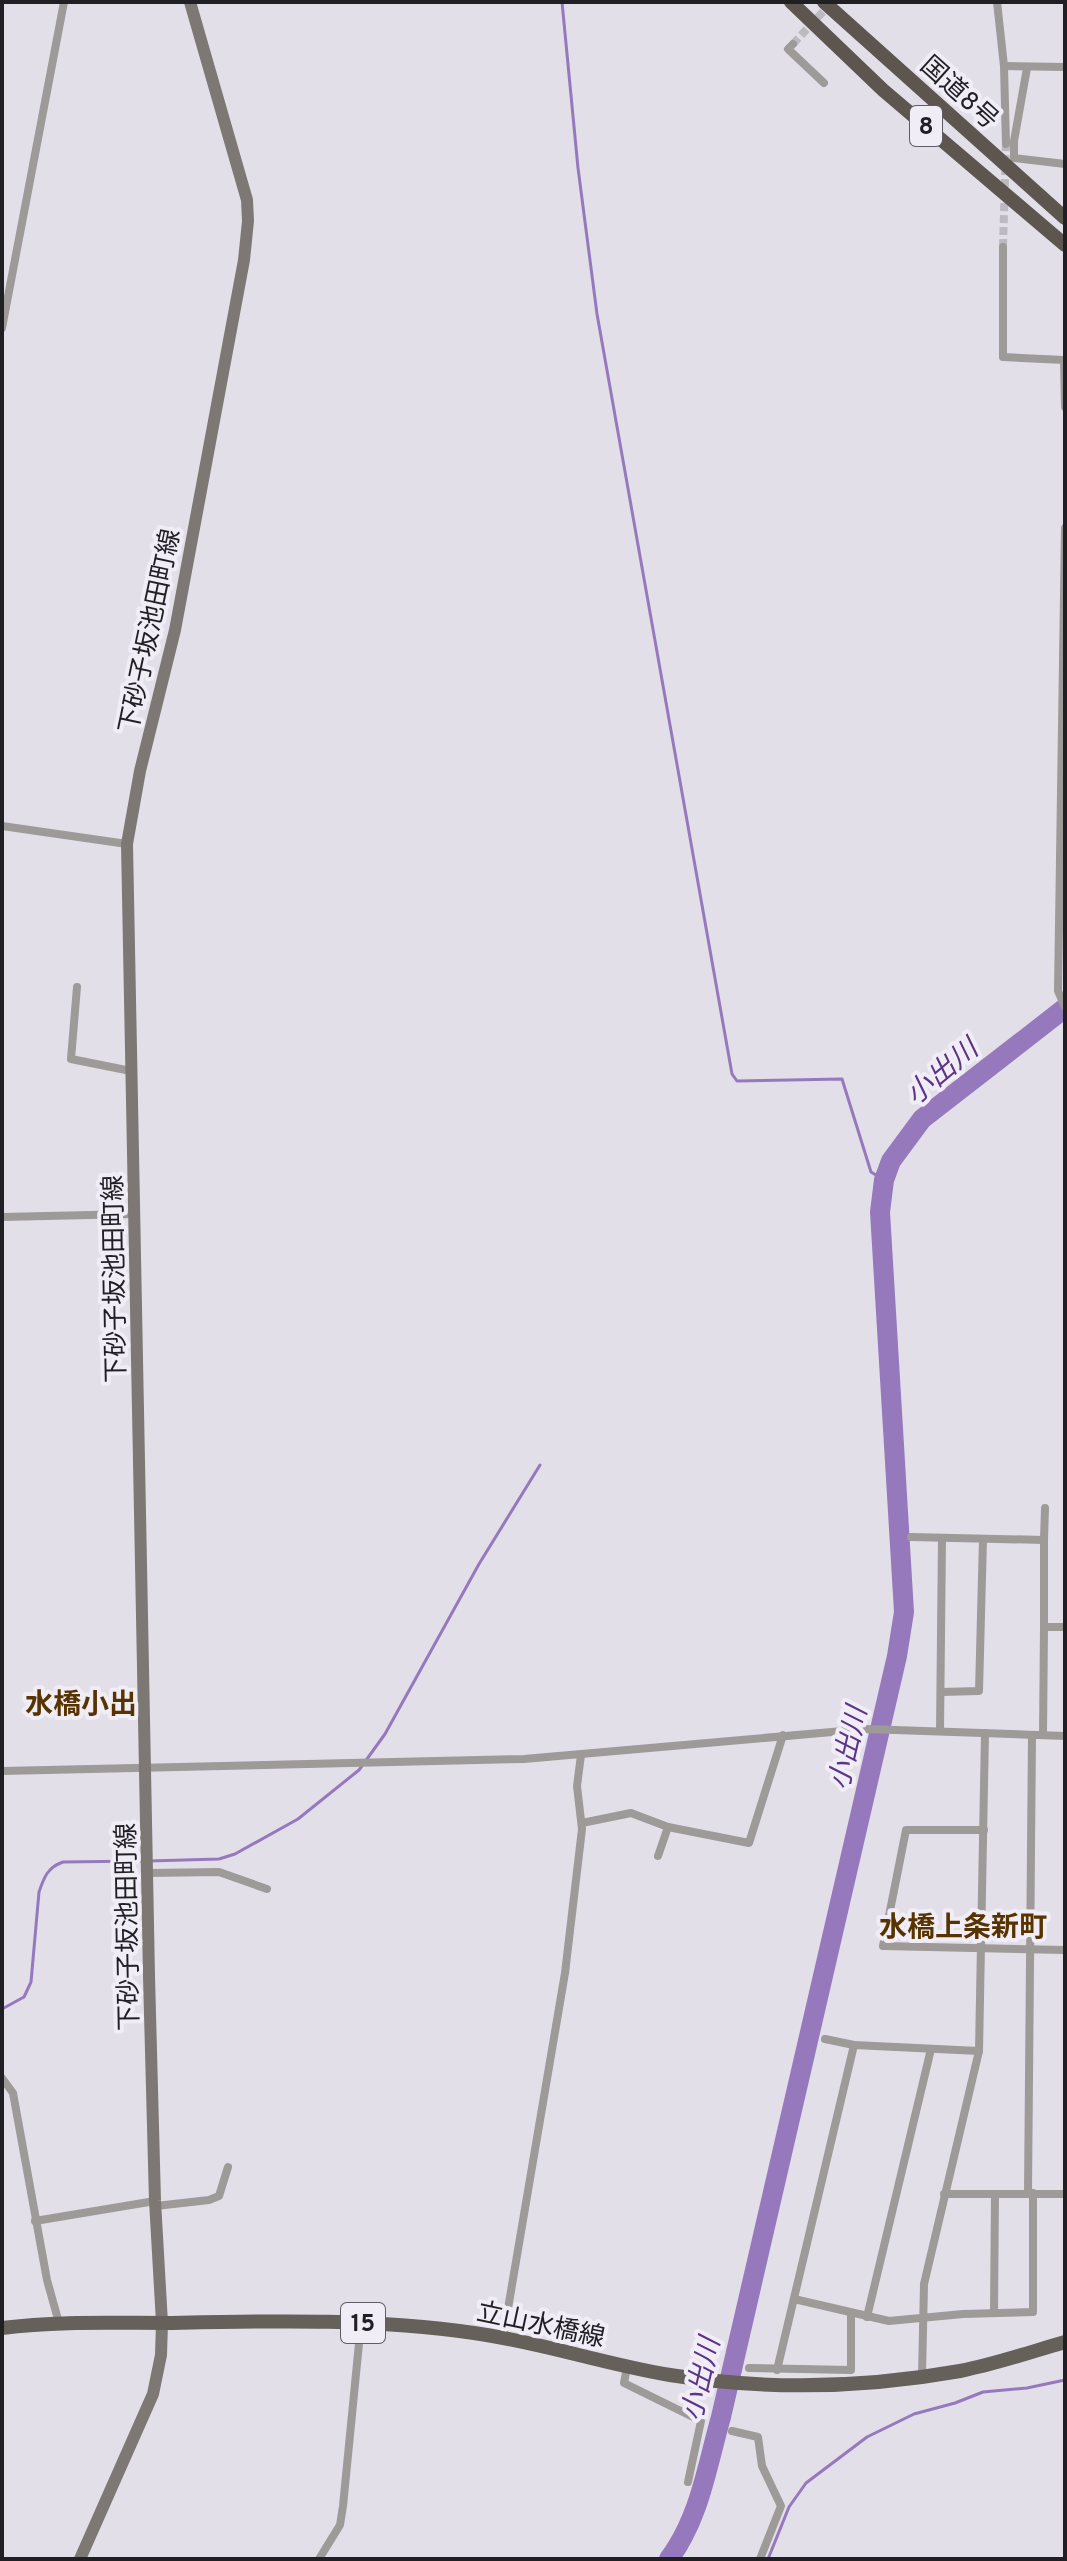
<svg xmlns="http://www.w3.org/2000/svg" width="1067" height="2561" font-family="Overpass,'Noto Sans JP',sans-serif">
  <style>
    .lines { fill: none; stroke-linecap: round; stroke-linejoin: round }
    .stream { stroke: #9679bc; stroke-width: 3 }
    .river { stroke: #9679bc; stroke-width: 20 }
    .minor-tunnel { stroke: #bcb9c1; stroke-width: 8; stroke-dasharray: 8 4; stroke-linecap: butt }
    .minor { stroke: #9e9a97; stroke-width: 8 }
    .secondary { stroke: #7d7873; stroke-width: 12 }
    .primary { stroke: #65605a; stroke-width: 14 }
    .trunk { stroke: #5c564f; stroke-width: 14 }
    .labels { text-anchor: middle; stroke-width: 8; stroke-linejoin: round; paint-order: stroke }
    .shield { fill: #f0edf7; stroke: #5e5d63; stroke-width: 2 }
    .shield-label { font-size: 24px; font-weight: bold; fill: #201f23 }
    .street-label { font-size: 26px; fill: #201f23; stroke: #f0edf7 }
    .water-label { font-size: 28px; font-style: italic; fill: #5b3485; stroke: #f0edf7 }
    .neighbourhood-label { font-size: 28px; font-weight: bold; fill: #573300; stroke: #f0edf7 }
  </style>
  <rect width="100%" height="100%" fill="#e3dfe9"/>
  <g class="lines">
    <g class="stream">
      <polyline points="562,2 578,168 597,314 732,1074 737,1081 842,1079 871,1172 884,1180"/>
      <polyline points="149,1861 219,1859 235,1854 298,1819 359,1770 385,1734 479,1564 540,1465"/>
      <path d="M 2,2009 L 24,1997 L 31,1982 L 39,1892 C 44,1877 48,1867 63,1862 L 141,1861"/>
      <polyline points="768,2559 789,2507 806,2483 867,2437 914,2414 955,2403 983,2392 1027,2388 1065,2380"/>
    </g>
    <path class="river" d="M 669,2559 C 700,2517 707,2466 721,2417 L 897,1656 L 904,1612 L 880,1212 L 884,1180 L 891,1161 L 922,1119 L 1065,1008"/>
    <g class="minor-tunnel">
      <polyline points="793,44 831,3"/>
      <polyline points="1003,247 1006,144"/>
    </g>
    <g class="minor">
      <polyline points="997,2 1004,66 1006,144"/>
      <polyline points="793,44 788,49 824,83"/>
      <polyline points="1004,66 1065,67"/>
      <polyline points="1027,68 1014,141 1014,158 1065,164"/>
      <polyline points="1003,247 1003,357 1064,360 1065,407"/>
      <polyline points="2,328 64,2"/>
      <polyline points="1065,528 1058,991 1065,1007"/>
      <polyline points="2,826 127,844"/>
      <polyline points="77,987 71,1059 131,1071"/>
      <polyline points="2,1217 135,1214"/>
      <polyline points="911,1537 1044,1540 1045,1508"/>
      <polyline points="1044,1540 1044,1627 1065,1627"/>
      <polyline points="941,1692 979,1691 983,1539"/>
      <polyline points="940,1731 942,1538"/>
      <polyline points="1043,1735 1044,1627"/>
      <polyline points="2,1771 524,1759 866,1729 1065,1736"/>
      <polyline points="582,1823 631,1813 668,1827 658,1856"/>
      <polyline points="668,1827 749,1843 783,1735"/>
      <polyline points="984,1830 906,1830 883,1946 1065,1950"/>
      <polyline points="148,1873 219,1872 267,1889"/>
      <polyline points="825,2039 854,2045 979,2051"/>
      <polyline points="2,2078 13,2093 47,2280 59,2323"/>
      <polyline points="1028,2193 1032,1735"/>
      <polyline points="944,2194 1065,2194"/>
      <polyline points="156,2206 209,2200 219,2196 228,2167"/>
      <polyline points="35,2221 155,2201"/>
      <polyline points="794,2299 889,2321 963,2314 1033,2312 1033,2193"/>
      <polyline points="994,2313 995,2194"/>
      <polyline points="867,2317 931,2049"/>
      <polyline points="503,2338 565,1973 582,1829 577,1786 581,1755"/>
      <polyline points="627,2367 624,2383 701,2421 688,2482"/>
      <polyline points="749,2368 851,2370 851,2314"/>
      <polyline points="777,2370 854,2045"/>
      <polyline points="922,2376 924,2284 979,2051 985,1733"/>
      <polyline points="732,2431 758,2437 762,2466 781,2506 760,2559"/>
      <polyline points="319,2559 340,2525 343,2506 361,2323"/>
    </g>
    <polyline class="secondary" points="80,2559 153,2394 161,2355 162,2323 155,2201 149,1976 127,844 140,771 175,630 244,260 248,221 247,200 190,2"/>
    <path class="primary" d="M 2,2328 C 56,2321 111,2323 166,2323 C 268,2321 372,2318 474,2333 C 540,2342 604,2364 670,2375 C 765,2390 865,2388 960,2371 C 996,2364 1030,2352 1065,2342"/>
    <g class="trunk">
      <polyline points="791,2 883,90 1065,245"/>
      <polyline points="824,2 1065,218"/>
    </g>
  </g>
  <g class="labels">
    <g class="shield">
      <rect x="910" y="106" width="32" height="40" rx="6"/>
      <rect x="341" y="2303" width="44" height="40" rx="6"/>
    </g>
    <g class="shield-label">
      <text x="926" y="134">8</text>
      <text x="363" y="2331">15</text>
    </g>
    <g class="street-label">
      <text transform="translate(960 92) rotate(42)" y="9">国道8号</text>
      <text transform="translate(149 631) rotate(-78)" y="9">下砂子坂池田町線</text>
      <text transform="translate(114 1279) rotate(-91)" y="9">下砂子坂池田町線</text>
      <text transform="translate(127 1927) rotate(-91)" y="9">下砂子坂池田町線</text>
      <text transform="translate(541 2324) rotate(12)" y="9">立山水橋線</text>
    </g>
    <g class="water-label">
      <text transform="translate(941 1071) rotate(-40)" y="10">小出川</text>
      <text transform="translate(847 1748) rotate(-77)" y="10">小出川</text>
      <text transform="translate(700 2379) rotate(-77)" y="10">小出川</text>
    </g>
    <g class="neighbourhood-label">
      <text x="81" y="1713">水橋小出</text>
      <text x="963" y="1936">水橋上条新町</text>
    </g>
  </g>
  <rect width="1067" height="2561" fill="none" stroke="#201f23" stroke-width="8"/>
</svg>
